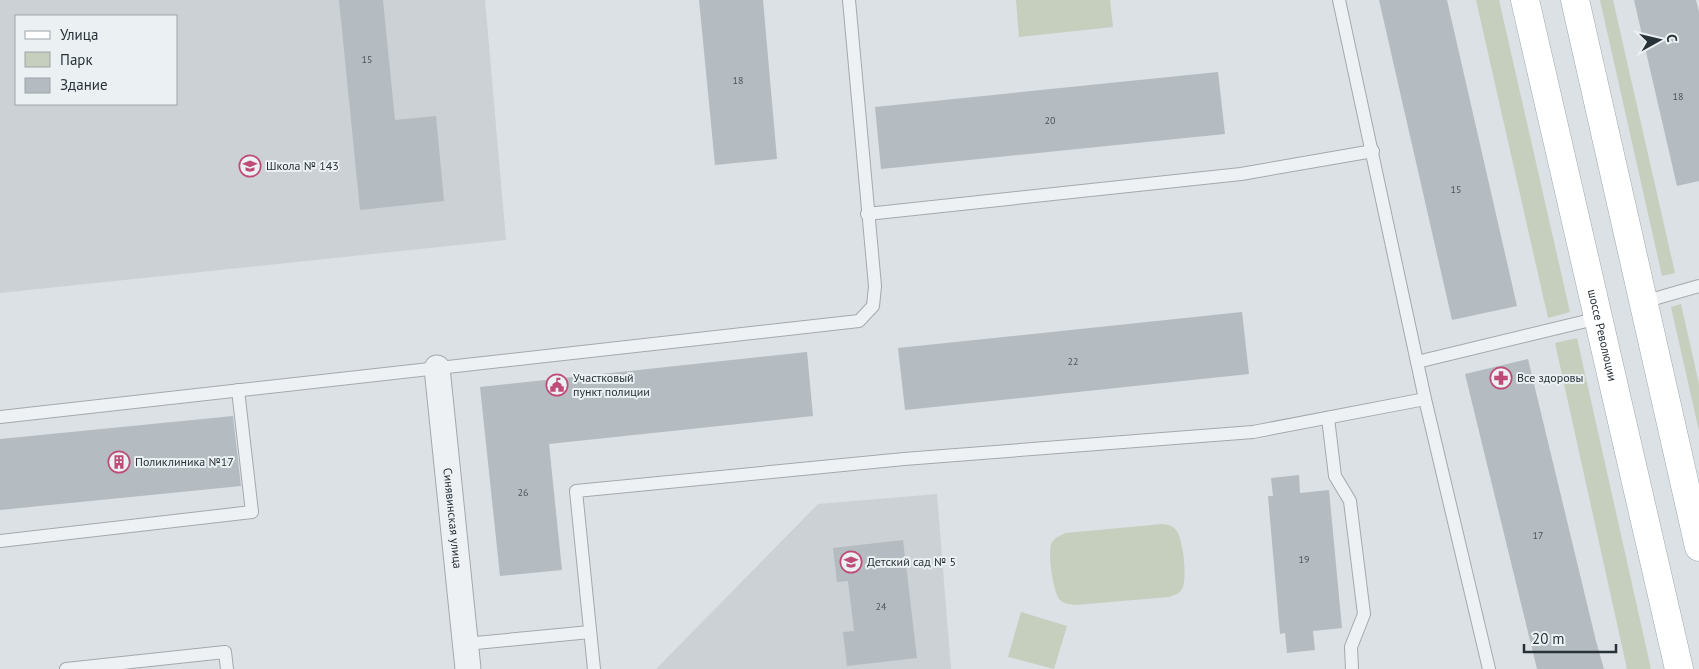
<svg xmlns="http://www.w3.org/2000/svg" width="1699" height="669" font-family="'PT Sans',sans-serif">
  <style>
    .built { fill: #cbd1d5; fill-rule: evenodd }
    .green { fill: #c6cebe }
    .building { fill: #b4bcc1 }
    .lines { fill: none; stroke-linecap: round; stroke-linejoin: round }
    .lane-casing { stroke: #a2a9ae; stroke-width: 14 }
    .street-casing { stroke: #a2a9ae; stroke-width: 27 }
    .primary-casing { stroke: #9da8af; stroke-width: 29 }
    .lane { stroke: #eef1f4; stroke-width: 12 }
    .street { stroke: #eef1f4; stroke-width: 25 }
    .primary { stroke: #fff; stroke-width: 28 }
    .labels { text-anchor: middle; stroke-width: 4; stroke-linejoin: round; paint-order: stroke }
    .number-label { font-size: 10px; fill: #4b545b }
    .poi-label { font-size: 12px; fill: #283239; stroke: #ebf0f3; text-anchor: start }
    .street-label { font-size: 12px; fill: #283239; stroke: #ebf0f3 }
  </style>
  <rect width="100%" height="100%" fill="#dce1e5"/>
  <g class="built">
    <path d="M 0,0 L 485,0 L 506,240 L 0,293 ZM 16,16 L 176,16 L 176,104 L 16,104 Z"/>
    <polygon points="937,494 951,669 656,669 818,504"/>
  </g>
  <g class="green">
    <polygon points="1016,0 1110,0 1113,27 1019,37"/>
    <polygon points="1476,0 1499,0 1570,312 1548,318"/>
    <polygon points="1600,0 1613,0 1675,273 1662,276"/>
    <polygon points="1681,304 1699,384 1699,431 1671,307"/>
    <polygon points="1577,338 1651,669 1627,669 1555,343"/>
    <path d="M 1162,524 C 1168,525 1172,525 1176,530 C 1183,537 1188,580 1182,589 C 1179,594 1174,595 1169,597 L 1075,605 C 1069,604 1064,604 1060,600 C 1053,593 1047,550 1052,542 C 1056,537 1061,535 1066,533 Z"/>
    <polygon points="1021,612 1067,626 1054,669 1008,657"/>
  </g>
  <g class="building">
    <polygon points="339,0 383,0 395,120 436,116 444,201 360,210"/>
    <polygon points="699,0 763,0 777,159 715,165"/>
    <polygon points="1379,0 1447,0 1517,306 1452,320"/>
    <polygon points="1634,0 1696,0 1699,12 1699,181 1677,186"/>
    <polygon points="1218,72 1225,134 881,169 875,107"/>
    <polygon points="1242,312 1249,374 905,410 898,348"/>
    <polygon points="807,352 813,416 549,444 562,570 500,576 480,387"/>
    <polygon points="1528,359 1596,641 1604,669 1537,669 1465,374"/>
    <polygon points="233,416 241,486 0,510 0,439"/>
    <polygon points="1299,475 1300,493 1329,490 1342,628 1313,631 1315,650 1287,653 1285,633 1280,634 1268,496 1273,496 1271,478"/>
    <polygon points="903,540 917,658 847,666 843,632 854,631 848,581 837,582 833,548"/>
  </g>
  <g class="lines">
    <g class="lane-casing">
      <g id="lane">
        <polyline points="1339,0 1425,399 1489,669"/>
        <polyline points="867,214 1241,174 1373,151"/>
        <polyline points="1643,302 1699,286"/>
        <polyline points="1417,362 1599,318"/>
        <polyline points="0,417 859,321 873,306 875,286 849,0"/>
        <polyline points="1328,418 1335,476 1350,501 1364,614 1351,647 1352,669"/>
        <polyline points="0,541 252,512 238,390"/>
        <polyline points="465,644 590,632"/>
        <polyline points="66,669 225,652 227,669"/>
        <polyline points="594,669 576,491 904,459 1253,432 1425,399"/>
      </g>
    </g>
    <g class="street-casing">
      <g id="street">
        <path id="s1" d="M 437,368 L 468,669"/>
      </g>
    </g>
    <g class="primary-casing">
      <g id="primary">
        <path id="s2" d="M 1525,0 L 1679,669"/>
        <polyline points="1575,0 1699,547"/>
      </g>
    </g>
    <use href="#lane" class="lane"/>
    <use href="#street" class="street"/>
    <use href="#primary" class="primary"/>
  </g>
  <defs>
    <g id="school-ring" transform="scale(1.125)"><circle r="9.5" fill="#ebf0f3" stroke="#bf4c77" stroke-width="1.5"/><path d="M0-5L7-2L0 1L-7-2ZM-4 1L0 2.5L4 1V4Q0 6-4 4Z" fill="#bf4c77"/></g>
    <g id="pharmacy-ring" transform="scale(1.125)"><circle r="9.5" fill="#ebf0f3" stroke="#bf4c77" stroke-width="1.5"/><path d="M-2-6h4v4h4v4h-4v4h-4v-4h-4v-4h4Z" fill="#bf4c77"/></g>
    <g id="civic-ring" transform="scale(1.125)"><circle r="9.5" fill="#ebf0f3" stroke="#bf4c77" stroke-width="1.5"/><path d="M-.6-6.5H3V-4.5H.6V-3L4-1V1h2V6H-6V1h2V-1L-.6-3ZM-1.2 2.5V6h2.4V2.5Z" fill="#bf4c77"/></g>
    <g id="building-ring" transform="scale(1.125)"><circle r="9.5" fill="#ebf0f3" stroke="#bf4c77" stroke-width="1.5"/><path d="M-4-6H4V6H1V3H-1V6H-4ZM-2.5-4.3h1.7v1.8h-1.7ZM.8-4.3h1.7v1.8H.8ZM-2.5-1h1.7V.8h-1.7ZM.8-1h1.7V.8H.8Z" fill="#bf4c77"/></g>
  </defs>
  <g fill-rule="evenodd">
    <use href="#school-ring" x="250" y="166"/>
    <use href="#pharmacy-ring" x="1501" y="378"/>
    <use href="#civic-ring" x="557" y="385"/>
    <use href="#building-ring" x="119" y="462"/>
    <use href="#school-ring" x="851" y="562"/>
  </g>
  <g class="labels">
    <g class="number-label">
      <text x="367" y="63">15</text>
      <text x="738" y="84">18</text>
      <text x="1678" y="100">18</text>
      <text x="1050" y="124">20</text>
      <text x="1456" y="193">15</text>
      <text x="1073" y="365">22</text>
      <text x="523" y="496">26</text>
      <text x="1538" y="539">17</text>
      <text x="1304" y="563">19</text>
      <text x="881" y="610">24</text>
    </g>
    <g class="poi-label">
      <text x="266" y="170">Школа № 143</text>
      <text x="573" y="382">Участковый<tspan x="573" dy="14">пункт полиции</tspan></text>
      <text x="1517" y="382">Все здоровы</text>
      <text x="135" y="466">Поликлиника №17</text>
      <text x="867" y="566">Детский сад № 5</text>
    </g>
    <g class="street-label">
      <text dy="4" stroke="none"><textPath href="#s2" startOffset="344">шоссе Революции</textPath></text>
      <text dy="4" stroke="none"><textPath href="#s1" startOffset="151">Синявинская улица</textPath></text>
    </g>
  </g>
  <rect x="15" y="15" width="162" height="90" fill="#ebf0f3" stroke="#9da4a9"/>
  <rect x="25" y="31" width="25" height="8" fill="#ffffff" stroke="#9da4a9"/>
  <text x="60" y="40" font-size="15" fill="#283239">Улица</text>
  <rect x="25" y="52" width="25" height="15" fill="#c6cebe" stroke="#9da4a9"/>
  <text x="60" y="65" font-size="15" fill="#283239">Парк</text>
  <rect x="25" y="78" width="25" height="15" fill="#b4bcc1" stroke="#9da4a9"/>
  <text x="60" y="90" font-size="15" fill="#283239">Здание</text>
  <g transform="translate(1659 40) rotate(82)" stroke="#ebf0f3" stroke-width="4" paint-order="stroke">
  <path d="M0-4L9 19L0 12L-9 19Z" fill="#283239"/>
  <text y="-8" font-size="14" font-weight="bold" text-anchor="middle" fill="#283239">С</text>
  </g>
  <path d="M1524 644v8h92v-8" fill="none" stroke="#283239" stroke-width="2.5"/>
  <text x="1532" y="644" font-size="15" fill="#283239" stroke="#ebf0f3" stroke-width="4" paint-order="stroke">20 m</text>
</svg>
